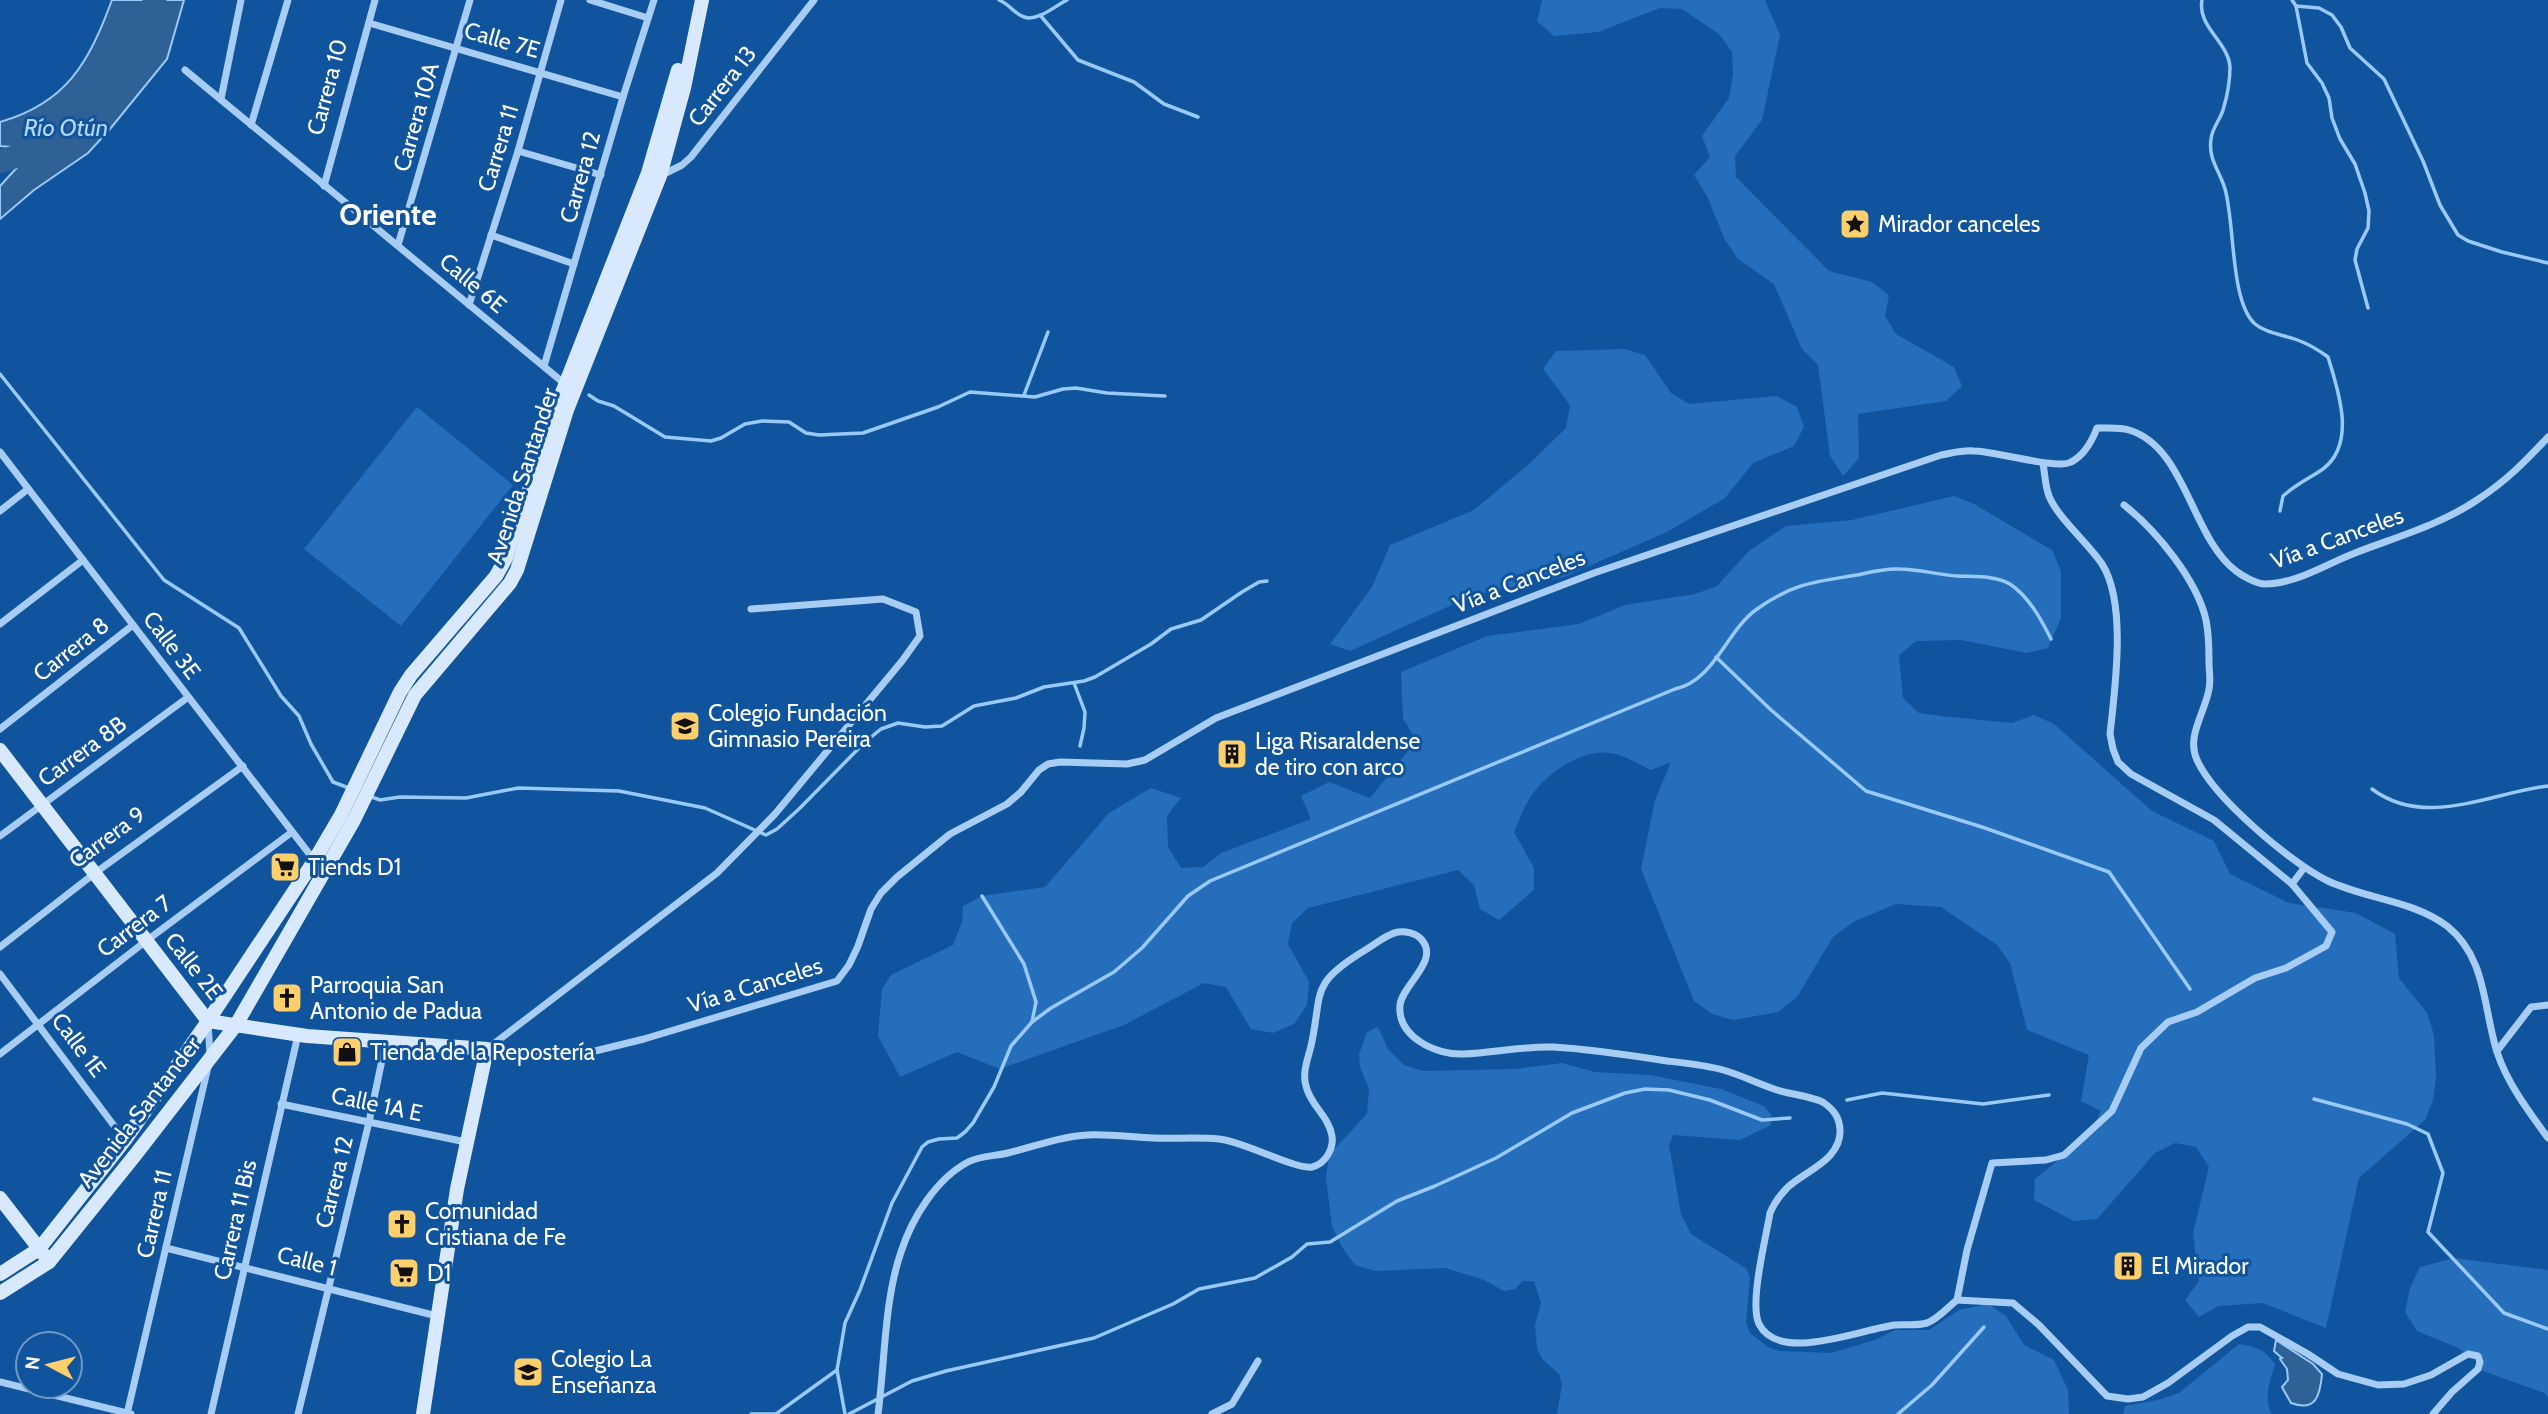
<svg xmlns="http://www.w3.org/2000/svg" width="2548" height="1414" font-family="Cabin,sans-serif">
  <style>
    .green { fill: #246ebc }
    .water { fill: #2f6096; stroke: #99c9f8; stroke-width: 2 }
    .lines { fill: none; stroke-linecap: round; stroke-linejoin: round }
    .stream { stroke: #99c9f8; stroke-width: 3.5 }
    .river { stroke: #2f6096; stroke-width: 23 }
    .street { stroke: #a8cdf5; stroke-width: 7 }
    .secondary { stroke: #d8e9fd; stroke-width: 14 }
    .labels { text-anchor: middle; stroke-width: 6; stroke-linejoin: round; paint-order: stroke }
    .street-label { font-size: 23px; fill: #fff; stroke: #11549e }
    .poi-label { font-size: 23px; fill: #fff; stroke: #11549e; text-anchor: start }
    .water-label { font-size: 24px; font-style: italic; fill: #b4d7fb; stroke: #11549e }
    .district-label { font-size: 30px; font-weight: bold; fill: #fff; stroke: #11549e }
  </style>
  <rect width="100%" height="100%" fill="#11549e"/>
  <g class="green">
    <polygon points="1542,0 1765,0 1780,35 1762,120 1735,156 1736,177 1829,271 1872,282 1889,295 1885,316 1896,334 1954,367 1962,386 1946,401 1858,414 1859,458 1843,476 1830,456 1818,365 1802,349 1774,284 1738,259 1725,240 1707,196 1694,175 1710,157 1702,136 1729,98 1733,74 1732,52 1719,34 1682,9 1660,8 1598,32 1554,36 1537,21"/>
    <polygon points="1624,349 1645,355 1671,393 1689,404 1776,396 1797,407 1804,427 1794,446 1753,463 1725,498 1667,532 1564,577 1474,595 1350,651 1330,644 1372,587 1390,545 1474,510 1528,465 1566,428 1570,405 1543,369 1556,351"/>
    <polygon points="417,407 513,485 401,626 304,549"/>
    <path d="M 1954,496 L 1974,504 L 2052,550 L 2061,571 L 2061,618 L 2048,648 L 2027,653 L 1961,640 L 1916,641 L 1899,655 L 1903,698 L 1919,713 L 1941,716 L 2012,723 L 2034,715 L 2054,724 L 2152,811 L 2214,841 L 2230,874 L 2289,903 L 2356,913 L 2395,934 L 2399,978 L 2427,1013 L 2434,1035 L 2436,1078 L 2433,1100 L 2425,1120 L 2359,1178 L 2326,1328 L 2263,1303 L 2218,1306 L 2199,1317 L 2185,1300 L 2199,1281 L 2193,1233 L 2209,1167 L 2196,1147 L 2175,1143 L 2155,1153 L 2097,1219 L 2074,1221 L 2034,1200 L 2035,1179 L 2090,1134 L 2101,1111 L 2081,1101 L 2089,1055 L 2027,1030 L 2010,963 L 1997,945 L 1941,907 L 1896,904 L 1855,921 L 1833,937 L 1797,997 L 1778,1012 L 1733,1020 L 1712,1014 L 1694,1001 L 1641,869 L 1655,800 L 1671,762 L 1651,770 C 1638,764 1623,754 1610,753 C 1583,749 1550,771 1534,792 C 1525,803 1520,819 1514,832 L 1534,868 L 1534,890 L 1499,920 L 1480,909 L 1474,885 L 1458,870 L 1308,908 L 1292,923 L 1288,944 L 1309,982 L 1307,1005 L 1294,1024 L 1273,1033 L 1251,1029 L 1226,987 L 1204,983 L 1124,1025 L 1000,1069 L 957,1052 L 900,1077 L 878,1036 L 882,989 L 891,975 L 953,945 L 962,922 L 963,906 L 982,896 L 1045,887 L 1109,813 L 1151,788 L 1181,798 L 1167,816 L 1168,847 L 1181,868 L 1203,867 L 1221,853 L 1311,819 L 1301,796 L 1329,782 L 1370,798 L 1416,741 L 1403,718 L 1401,672 L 1487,636 L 1579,624 L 1625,605 L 1695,594 L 1717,586 L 1749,551 L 1786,526 L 1852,520 Z"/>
    <polygon points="1378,1027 1388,1049 1404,1065 1423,1071 1515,1069 1562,1063 1595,1072 1650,1075 1721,1089 1764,1106 1771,1115 1771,1125 1740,1140 1673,1135 1669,1145 1681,1214 1691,1234 1747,1269 1750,1279 1746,1322 1750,1333 1768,1347 1779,1351 1831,1353 1875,1340 1895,1330 1929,1330 1959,1310 1988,1304 2006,1316 2024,1345 2054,1360 2068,1390 2069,1414 1557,1414 1562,1385 1559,1374 1542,1359 1537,1348 1535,1325 1541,1303 1534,1281 1523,1281 1515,1289 1504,1291 1484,1280 1445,1268 1376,1271 1355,1265 1342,1247 1332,1226 1326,1178 1329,1155 1367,1114 1369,1089 1360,1067 1359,1054 1367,1032"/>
    <polygon points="2454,1258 2548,1270 2548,1397 2544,1393 2478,1369 2480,1362 2458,1348 2417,1331 2405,1312 2410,1288 2420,1267"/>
    <path d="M 2239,1344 C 2256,1347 2266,1349 2275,1365 C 2270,1380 2263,1399 2272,1414 L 2123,1414 L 2125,1406 L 2158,1400 L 2179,1393 Z"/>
  </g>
  <g class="water">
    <path d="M 112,0 L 147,0 L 108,105 L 112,106 L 131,81 L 164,0 L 184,0 L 167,59 L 110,129 L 88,153 L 34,190 L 0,219 L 0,186 L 34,149 L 0,146 L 0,122 C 67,103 89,62 112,0 Z"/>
    <path d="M 2276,1340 L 2313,1364 L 2322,1374 C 2320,1396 2316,1412 2291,1403 L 2282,1387 L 2288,1380 L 2287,1369 L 2280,1359 L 2282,1358 L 2274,1351 Z"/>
  </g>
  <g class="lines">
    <g class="stream">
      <path d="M 999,0 C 1009,4 1015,14 1024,17 C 1037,22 1055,6 1067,0"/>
      <path d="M 2202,0 C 2197,27 2228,41 2230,67 C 2230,80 2227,97 2223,110 C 2220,120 2212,128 2211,139 C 2208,160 2220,171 2225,189 C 2235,223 2230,302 2255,324 C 2267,334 2286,335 2300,341 C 2310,345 2320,351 2328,357 C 2338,390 2357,443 2323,469 C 2310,478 2295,485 2283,496 L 2280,511"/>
      <polyline points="2292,0 2296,6 2307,63 2322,83 2329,98 2332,118 2340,139 2355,164 2365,193 2369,211 2368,228 2357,249 2355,260 2368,308"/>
      <polyline points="2296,6 2319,8 2332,15 2341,27 2350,48 2384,79 2423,161 2440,205 2458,235 2468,241 2502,252 2548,263"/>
      <polyline points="1040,15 1078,60 1134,82 1164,104 1198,117"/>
      <polyline points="0,374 164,580 239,628 281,696 299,716 311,744 333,782 349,788"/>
      <polyline points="589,395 598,401 614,406 665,437 711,441 721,438 745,424 762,421 789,422 806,433 819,435 863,433 938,407 970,392 1035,397 1063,389 1076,388 1107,393 1165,396"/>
      <polyline points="1024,395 1048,332"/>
      <polyline points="1716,657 1771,710 1866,791 1982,827 2109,872 2190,989"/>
      <polyline points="1074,683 1085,712 1084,728 1080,746"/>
      <path d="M 2372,789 C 2425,829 2490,793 2548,786"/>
      <polyline points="369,796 380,800 400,797 466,798 518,788 619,791 705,808 766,835 777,829 799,809 865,742 881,729 898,723 925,727 942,726 974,706 1016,698 1044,687 1084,681 1095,677 1151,644 1171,629 1201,620 1242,592 1259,582 1267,581"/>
      <polyline points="982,896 1024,964 1036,1002 1032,1022"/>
      <polyline points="2314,1099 2407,1124 2428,1134 2443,1173 2428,1232 2504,1313 2548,1329"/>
      <polyline points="1847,1100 1882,1093 1983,1104 2049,1095"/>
      <polyline points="751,1414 776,1414 837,1370"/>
      <path d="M 845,1414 L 837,1370 L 845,1323 L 860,1290 L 892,1203 L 922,1147 L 928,1142 L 939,1139 L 957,1138 L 965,1132 L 973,1123 L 994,1087 L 1011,1046 L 1032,1022 L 1051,1008 L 1114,972 L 1142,948 L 1188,896 L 1210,881 L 1675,689 C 1715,680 1726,631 1757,609 C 1794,583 1814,582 1857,575 C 1871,572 1885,568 1899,569 C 1919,569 1938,575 1957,576 C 1974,577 1994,575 2010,584 C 2029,597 2041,619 2051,639"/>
      <polyline points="849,1414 912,1381 946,1371 1094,1338 1173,1304 1199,1289 1255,1278 1292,1257 1307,1244 1330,1242 1397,1201 1435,1186 1496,1158 1572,1113 1625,1093 1645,1089 1669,1090 1710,1100 1762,1120 1790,1118"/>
      <polyline points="1898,1414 1932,1385 1984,1327"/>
    </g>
    <polyline class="river" points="0,162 76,135 109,106 133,59 155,0"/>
    <g class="street">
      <polyline points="590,0 648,18"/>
      <polyline points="369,23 623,97"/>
      <polyline points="185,70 565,384"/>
      <polyline points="221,99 241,0"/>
      <polyline points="251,125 288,0"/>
      <polyline points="518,151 601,175"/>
      <polyline points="662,175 682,165 691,157 814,0"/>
      <polyline points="324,186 375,0"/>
      <polyline points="491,235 574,264"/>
      <polyline points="398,245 470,0"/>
      <polyline points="469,305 518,151 561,0"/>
      <polyline points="544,366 623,97 654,0"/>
      <polyline points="0,452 314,860"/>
      <path d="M 2124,505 C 2156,530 2197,580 2206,620 C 2209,634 2209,648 2209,662 C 2209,671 2211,681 2209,689 C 2205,713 2186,736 2197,760 C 2214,798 2291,863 2328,881 C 2366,899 2412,900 2447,926 C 2487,958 2483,1008 2497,1052 C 2507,1083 2529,1112 2548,1138"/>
      <polyline points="0,511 28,489"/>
      <path d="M 751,609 L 883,599 L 916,612 L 920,636 L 902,661 L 775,814 L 717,873 L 487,1049 L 505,1058 L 591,1052 L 644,1039 L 837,981 L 849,965 L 858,946 L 871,909 L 881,893 L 897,877 L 950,834 L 1007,804 L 1021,792 L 1039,770 L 1048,764 L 1060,762 L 1127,764 L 1145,760 L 1216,718 L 1594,573 L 1941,455 C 1952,453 1963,450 1974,451 C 1995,451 2057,470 2071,462 C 2085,455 2092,441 2097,428 C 2107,428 2120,427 2129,430 C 2186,447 2191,537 2236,571 C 2242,576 2257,584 2265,584 C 2296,584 2326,564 2355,553 C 2396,537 2440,525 2477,500 C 2505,482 2526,461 2548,437"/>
      <polyline points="0,624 83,560"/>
      <polyline points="0,729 133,625"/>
      <polyline points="0,836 187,698"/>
      <polyline points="2292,884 2304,868"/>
      <polyline points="0,947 95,873 243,766"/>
      <polyline points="0,974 124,1139"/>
      <polyline points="208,1022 210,1055"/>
      <polyline points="2497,1051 2531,1007 2548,1005"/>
      <polyline points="0,1054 146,941 292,832"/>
      <polyline points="281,1104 466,1142"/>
      <polyline points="166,1248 437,1316"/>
      <polyline points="1957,1300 2013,1303 2039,1325 2107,1396 2128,1399 2143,1397 2168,1383 2232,1336 2248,1327 2260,1327 2308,1354 2338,1374 2378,1385 2404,1384 2431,1375 2468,1354 2478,1356 2480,1362 2478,1369 2452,1392 2433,1414"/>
      <polyline points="0,1382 131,1414"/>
      <polyline points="127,1414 208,1067"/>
      <polyline points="211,1414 298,1035"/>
      <polyline points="298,1414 369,1122 386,1041"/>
      <path d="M 878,1414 C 885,1362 884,1301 901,1252 C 912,1218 936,1179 968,1162 C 979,1156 995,1156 1008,1153 C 1033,1147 1062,1136 1088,1135 C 1109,1134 1131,1137 1153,1138 C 1175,1139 1197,1137 1219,1139 C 1243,1141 1296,1170 1312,1167 C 1325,1164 1334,1149 1332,1136 C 1329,1116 1310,1105 1306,1086 C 1302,1072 1308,1059 1311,1046 C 1323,992 1309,985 1362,952 C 1373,946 1386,934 1398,932 C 1405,931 1416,933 1421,939 C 1441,960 1402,985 1400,1005 C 1397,1037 1436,1055 1463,1054 C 1493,1053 1523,1046 1553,1047 C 1591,1049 1629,1055 1667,1061 C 1685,1063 1705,1065 1723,1070 C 1741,1075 1759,1084 1777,1090 C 1789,1094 1816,1097 1824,1103 C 1834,1110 1839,1117 1840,1129 C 1842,1159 1807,1170 1788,1187 C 1780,1195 1774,1203 1770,1213 C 1766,1238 1749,1303 1759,1324 C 1779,1364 1861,1329 1895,1325 C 1906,1324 1916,1326 1927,1323 C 1938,1319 1948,1307 1957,1300 L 1967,1250 L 1992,1163 L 2046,1160 L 2064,1155 L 2112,1111 L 2141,1048 L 2168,1022 L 2197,1012 L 2255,978 L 2286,968 L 2326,946 L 2332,932 L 2292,884 L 2214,820 L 2131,774 L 2118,762 L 2113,749 L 2110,734 C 2115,688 2127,603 2102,564 C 2089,544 2057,517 2049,496 C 2045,486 2045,474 2043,464"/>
      <polyline points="1212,1414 1232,1404 1258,1361"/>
    </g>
    <g class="secondary">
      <polyline points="0,750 208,1021 307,1036 487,1049 457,1189 423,1414"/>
      <polyline points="0,1198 44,1255"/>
      <polyline points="0,1274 39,1249 125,1140 208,1021 314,861 341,815 400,692 411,675 496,576 506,558 558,403 648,173 678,70"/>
      <polyline points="0,1293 49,1262 136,1154 236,1025 354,820 415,695 510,583 517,570 567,410 660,176 684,88 702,0"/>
    </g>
  </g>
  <defs>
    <g id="sight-square" transform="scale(1.575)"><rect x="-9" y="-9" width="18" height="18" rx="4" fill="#ffcf6b" stroke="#11549e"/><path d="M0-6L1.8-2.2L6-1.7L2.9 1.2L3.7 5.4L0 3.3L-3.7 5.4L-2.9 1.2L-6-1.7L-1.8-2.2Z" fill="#111"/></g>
    <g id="school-square" transform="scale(1.575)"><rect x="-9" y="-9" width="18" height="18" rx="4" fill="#ffcf6b" stroke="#11549e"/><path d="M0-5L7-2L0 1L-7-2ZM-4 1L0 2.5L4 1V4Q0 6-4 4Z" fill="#111"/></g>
    <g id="building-square" transform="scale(1.575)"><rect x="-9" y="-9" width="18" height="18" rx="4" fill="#ffcf6b" stroke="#11549e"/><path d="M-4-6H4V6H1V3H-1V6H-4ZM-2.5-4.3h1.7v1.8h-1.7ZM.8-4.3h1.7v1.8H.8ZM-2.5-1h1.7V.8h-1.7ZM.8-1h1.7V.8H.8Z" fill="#111"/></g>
    <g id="supermarket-square" transform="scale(1.575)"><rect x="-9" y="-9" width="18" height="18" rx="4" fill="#ffcf6b" stroke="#11549e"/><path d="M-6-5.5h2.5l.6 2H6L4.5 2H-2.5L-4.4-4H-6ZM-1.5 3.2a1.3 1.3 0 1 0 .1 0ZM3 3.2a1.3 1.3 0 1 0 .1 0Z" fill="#111"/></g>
    <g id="church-square" transform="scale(1.575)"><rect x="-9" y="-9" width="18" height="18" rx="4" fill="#ffcf6b" stroke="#11549e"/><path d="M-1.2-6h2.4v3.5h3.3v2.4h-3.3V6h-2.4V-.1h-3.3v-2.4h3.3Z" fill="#111"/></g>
    <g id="shop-square" transform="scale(1.575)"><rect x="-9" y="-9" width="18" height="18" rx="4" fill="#ffcf6b" stroke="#11549e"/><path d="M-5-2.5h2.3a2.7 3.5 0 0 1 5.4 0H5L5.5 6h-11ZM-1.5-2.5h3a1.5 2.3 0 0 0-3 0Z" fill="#111"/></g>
  </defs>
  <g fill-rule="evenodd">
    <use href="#sight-square" x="1855" y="224"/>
    <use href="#school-square" x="685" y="726"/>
    <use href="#building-square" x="1232" y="754"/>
    <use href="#supermarket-square" x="285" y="867"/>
    <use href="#church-square" x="287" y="998"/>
    <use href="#shop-square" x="347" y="1052"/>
    <use href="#church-square" x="402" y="1224"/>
    <use href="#building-square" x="2128" y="1266"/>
    <use href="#supermarket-square" x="404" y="1273"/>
    <use href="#school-square" x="528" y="1372"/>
  </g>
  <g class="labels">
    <g class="street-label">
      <text transform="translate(502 40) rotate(16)" y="8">Calle 7E</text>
      <text transform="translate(722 86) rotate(-52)" y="8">Carrera 13</text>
      <text transform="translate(327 87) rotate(-75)" y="8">Carrera 10</text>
      <text transform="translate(416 117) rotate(-74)" y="8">Carrera 10A</text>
      <text transform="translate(498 148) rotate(-73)" y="8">Carrera 11</text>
      <text transform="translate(580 177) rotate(-74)" y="8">Carrera 12</text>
      <text transform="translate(473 283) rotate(40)" y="8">Calle 6E</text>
      <text transform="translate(522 476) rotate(-72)" y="8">Avenida Santander</text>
      <text transform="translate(2337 538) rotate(-20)" y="8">Vía a Canceles</text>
      <text transform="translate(1519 581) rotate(-21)" y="8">Vía a Canceles</text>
      <text transform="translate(172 645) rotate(53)" y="8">Calle 3E</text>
      <text transform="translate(71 649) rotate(-38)" y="8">Carrera 8</text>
      <text transform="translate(82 751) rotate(-36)" y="8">Carrera 8B</text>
      <text transform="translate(107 837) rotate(-36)" y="8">Carrera 9</text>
      <text transform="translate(134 926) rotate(-37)" y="8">Carrera 7</text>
      <text transform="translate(194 966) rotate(52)" y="8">Calle 2E</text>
      <text transform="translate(755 985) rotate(-17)" y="8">Vía a Canceles</text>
      <text transform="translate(79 1045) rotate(53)" y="8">Calle 1E</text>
      <text transform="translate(377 1104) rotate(12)" y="8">Calle 1A E</text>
      <text transform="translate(139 1112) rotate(-52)" y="8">Avenida Santander</text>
      <text transform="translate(334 1182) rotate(-76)" y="8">Carrera 12</text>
      <text transform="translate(154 1214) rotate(-77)" y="8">Carrera 11</text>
      <text transform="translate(235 1220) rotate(-77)" y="8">Carrera 11 Bis</text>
      <text transform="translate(307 1261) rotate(14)" y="8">Calle 1</text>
    </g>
    <g class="poi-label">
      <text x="1878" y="232">Mirador canceles</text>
      <text x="708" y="721">Colegio Fundación<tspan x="708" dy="26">Gimnasio Pereira</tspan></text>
      <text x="1255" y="749">Liga Risaraldense<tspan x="1255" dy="26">de tiro con arco</tspan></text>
      <text x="308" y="875">Tiends D1</text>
      <text x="310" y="993">Parroquia San<tspan x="310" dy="26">Antonio de Padua</tspan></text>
      <text x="370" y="1060">Tienda de la Repostería</text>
      <text x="425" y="1219">Comunidad<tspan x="425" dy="26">Cristiana de Fe</tspan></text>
      <text x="2151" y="1274">El Mirador</text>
      <text x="427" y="1281">D1</text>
      <text x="551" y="1367">Colegio La<tspan x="551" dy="26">Enseñanza</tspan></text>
    </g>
    <g class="water-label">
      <text x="66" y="136">Río Otún</text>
    </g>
    <g class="district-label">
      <text x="388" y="225">Oriente</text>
    </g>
  </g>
  <g transform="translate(49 1365) rotate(277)"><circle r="33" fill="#11549e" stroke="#7098c5" stroke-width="2"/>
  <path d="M0-5L12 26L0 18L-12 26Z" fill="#ffcf6b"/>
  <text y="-10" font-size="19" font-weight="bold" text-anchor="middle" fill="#ffffff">N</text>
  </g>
</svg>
